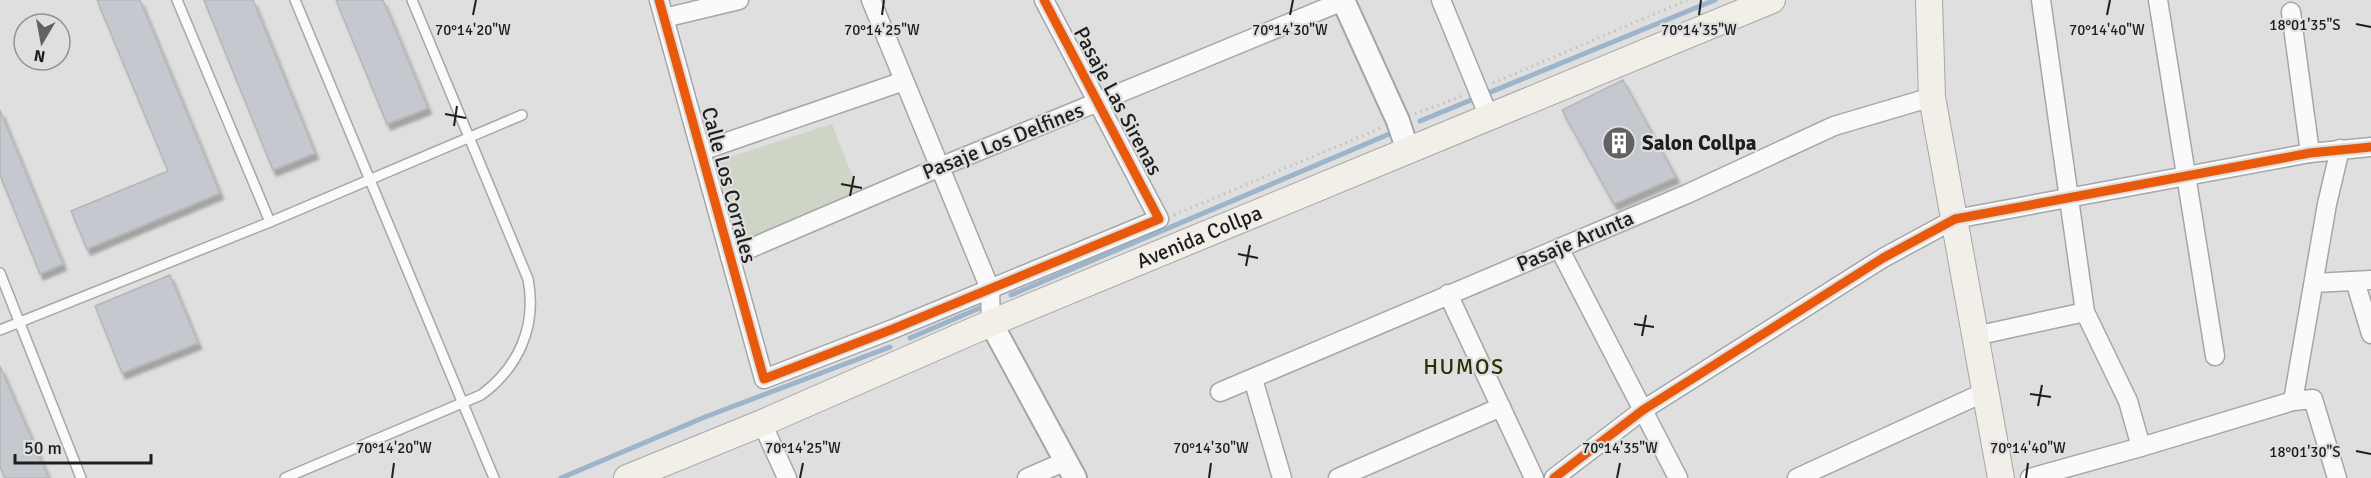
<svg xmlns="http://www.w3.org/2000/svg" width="2371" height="478" font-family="Signika,sans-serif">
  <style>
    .green { fill: #ced5c6 }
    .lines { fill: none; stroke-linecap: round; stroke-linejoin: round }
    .stream { stroke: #9db4cb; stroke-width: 5 }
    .building { fill: #c6c8d0; stroke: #b6b6b7; stroke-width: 1.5; filter: url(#shadow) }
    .service-casing { stroke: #a6a6a7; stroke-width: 12 }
    .minor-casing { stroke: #a6a6a7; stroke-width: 21 }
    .tertiary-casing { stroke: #a6a6a7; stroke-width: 26 }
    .secondary-casing { stroke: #a6a6a7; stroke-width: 28 }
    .path { stroke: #bfbfbf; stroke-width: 3; stroke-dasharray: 1.5 4.5; stroke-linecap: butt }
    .service { stroke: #fafafa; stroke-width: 9 }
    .minor { stroke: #fafafa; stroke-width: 18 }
    .tertiary { stroke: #fafafa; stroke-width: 22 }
    .secondary { stroke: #f2efe9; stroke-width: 26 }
    .cycleway-casing { stroke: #dfdfe0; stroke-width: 13 }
    .cycleway { stroke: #e8590c; stroke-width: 9 }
    .ticks { fill: none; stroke: #1e1e1e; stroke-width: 2 }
    .labels { text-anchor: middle; stroke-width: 4.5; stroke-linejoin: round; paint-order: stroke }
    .street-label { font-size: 21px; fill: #1e1e1e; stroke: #dfdfe0 }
    .poi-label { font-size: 21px; font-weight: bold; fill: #1e1e1e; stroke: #dfdfe0; text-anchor: start }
    .neighbourhood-label { font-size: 22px; letter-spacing: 1.5px; fill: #233400; stroke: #dfdfe0 }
    .ticks-label { font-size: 15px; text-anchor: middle; fill: #1e1e1e; stroke: #dfdfe0; stroke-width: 4.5; stroke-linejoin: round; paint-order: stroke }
  </style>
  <defs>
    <filter id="shadow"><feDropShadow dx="3.5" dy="6" stdDeviation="1.5" flood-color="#0004"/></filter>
  </defs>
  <rect width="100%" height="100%" fill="#dfdfe0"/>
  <polygon class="green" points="832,124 862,201 731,254 708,164"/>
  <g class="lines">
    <g class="stream">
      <polyline points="1420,121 1715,0"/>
      <polyline points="1011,295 1394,132"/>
      <polyline points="910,338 982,307"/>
      <polyline points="561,478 705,417 890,347"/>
    </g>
  </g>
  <g class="building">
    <polygon points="97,0 140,0 220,193 87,249 71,211 168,171"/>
    <polygon points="204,0 253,0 315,153 273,170"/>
    <polygon points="336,0 383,0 428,108 387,124"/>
    <polygon points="1623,80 1676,177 1614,204 1562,110"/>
    <polygon points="0,110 63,264 40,274 0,175"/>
    <polygon points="170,275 198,343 122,373 95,306"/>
    <polygon points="0,366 49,478 5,478 0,467"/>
  </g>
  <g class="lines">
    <g class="service-casing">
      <g id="service">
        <polyline points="177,0 270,222"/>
        <polyline points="295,0 494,478"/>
        <polyline points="0,273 81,478"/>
        <polyline points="0,330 270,222 522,115"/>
        <path d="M 285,478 L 481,395 C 519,367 537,326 528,279 L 412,0"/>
      </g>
    </g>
    <g class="minor-casing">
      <g id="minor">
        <polyline points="659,0 764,379 893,329 1159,219 1044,0"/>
        <polyline points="871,0 990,289 991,323"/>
        <polyline points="1441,0 1489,117"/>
        <polyline points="2041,0 2085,312 2128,401 2141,447"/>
        <polyline points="2158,0 2215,356"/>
        <polyline points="2291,12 2310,153"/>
        <polyline points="664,18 739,0"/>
        <polyline points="701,151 904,81"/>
        <polyline points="1559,248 1678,478"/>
        <polyline points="730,257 940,167 1343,1"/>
        <polyline points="2355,281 2371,334"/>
        <polyline points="2314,283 2371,280"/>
        <polyline points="1448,294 1534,478"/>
        <polyline points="1975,336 2085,312"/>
        <polyline points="1253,379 1282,478"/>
        <polyline points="1220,392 1687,194 1834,126 1932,97"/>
        <polyline points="2293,401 2327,204 2340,149"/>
        <polyline points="762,423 787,478"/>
        <polyline points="1027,478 1066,461"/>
        <polyline points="1338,478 1501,407"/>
        <polyline points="1554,478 1643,410 1883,258 1955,219 2310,153 2371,147"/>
        <polyline points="1797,478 1985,392"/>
        <polyline points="2030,478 2141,447 2293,401 2313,399 2337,478"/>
      </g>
    </g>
    <g class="tertiary-casing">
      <g id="tertiary">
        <polyline points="1343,0 1398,121 1408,151"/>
        <polyline points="991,323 1075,478"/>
      </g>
    </g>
    <g class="secondary-casing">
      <g id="secondary">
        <polyline points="1929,0 1932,97 2001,478"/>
        <path id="s1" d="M 627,478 L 762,423 L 991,323 L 1772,0"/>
      </g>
    </g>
    <g class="path">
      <polyline points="1493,83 1687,0"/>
      <polyline points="1415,114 1462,96"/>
      <polyline points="1174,215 1381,128"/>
    </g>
    <use href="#service" class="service"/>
    <use href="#minor" class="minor"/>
    <use href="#tertiary" class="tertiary"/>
    <use href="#secondary" class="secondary"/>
    <g class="cycleway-casing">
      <g id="cycleway">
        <polyline points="659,0 764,379 893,329 1159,219 1044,0"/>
        <polyline points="1554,478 1643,410 1883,258 1955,219 2310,153 2371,147"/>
      </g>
    </g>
    <use href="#cycleway" class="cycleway"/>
  </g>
  <path class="ticks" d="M 473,15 L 476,0M 882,15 L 884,0M 1290,15 L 1293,0M 1699,15 L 1701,0M 2107,15 L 2110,0M 2356,24 L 2371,27M 445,114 L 466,118M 454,126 L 457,106M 841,184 L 862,188M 850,196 L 854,176M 1238,254 L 1258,258M 1246,266 L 1250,245M 1634,324 L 1654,327M 1642,336 L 1646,315M 2030,394 L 2051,397M 2038,406 L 2042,385M 2356,451 L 2371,454M 392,478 L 394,463M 800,478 L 803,463M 1209,478 L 1211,463M 1617,478 L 1620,463M 2026,478 L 2028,463"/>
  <defs>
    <g id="building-disc" transform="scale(1.725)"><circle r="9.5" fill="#626262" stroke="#dfdfe0"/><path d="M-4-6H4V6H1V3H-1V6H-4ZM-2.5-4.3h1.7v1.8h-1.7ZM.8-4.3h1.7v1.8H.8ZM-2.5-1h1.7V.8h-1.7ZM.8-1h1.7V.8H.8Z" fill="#fff"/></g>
  </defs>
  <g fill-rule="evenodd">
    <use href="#building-disc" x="1619" y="143"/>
  </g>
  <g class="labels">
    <g class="street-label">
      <text transform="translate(1118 101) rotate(62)" y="7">Pasaje Las Sirenas</text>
      <text transform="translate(1003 141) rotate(-22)" y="7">Pasaje Los Delfines</text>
      <text transform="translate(729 185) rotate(75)" y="7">Calle Los Corrales</text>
      <text dy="7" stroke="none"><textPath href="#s1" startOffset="621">Avenida Collpa</textPath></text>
      <text transform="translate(1575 241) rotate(-23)" y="7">Pasaje Arunta</text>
    </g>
    <g class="poi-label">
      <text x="1642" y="150">Salon Collpa</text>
    </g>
    <g class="neighbourhood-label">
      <text x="1464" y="374">HUMOS</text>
    </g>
  </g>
  <g class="ticks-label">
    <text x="2305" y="30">18°01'35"S</text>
    <text x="473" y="35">70°14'20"W</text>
    <text x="882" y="35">70°14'25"W</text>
    <text x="1290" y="35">70°14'30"W</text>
    <text x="1699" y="35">70°14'35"W</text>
    <text x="2107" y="35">70°14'40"W</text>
    <text x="394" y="453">70°14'20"W</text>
    <text x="803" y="453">70°14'25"W</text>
    <text x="1211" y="453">70°14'30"W</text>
    <text x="1620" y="453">70°14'35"W</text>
    <text x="2028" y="453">70°14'40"W</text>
    <text x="2305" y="457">18°01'30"S</text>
  </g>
  <g transform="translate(42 42) rotate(190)"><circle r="28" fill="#dfdfe0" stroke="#929292" stroke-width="1.5"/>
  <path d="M0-4.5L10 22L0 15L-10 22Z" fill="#626262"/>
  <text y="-9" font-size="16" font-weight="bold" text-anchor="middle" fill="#1e1e1e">N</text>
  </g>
  <path d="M15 454v9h136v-9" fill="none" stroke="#1e1e1e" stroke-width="3"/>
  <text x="24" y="454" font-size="18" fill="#1e1e1e" stroke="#dfdfe0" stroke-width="4.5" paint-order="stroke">50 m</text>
</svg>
